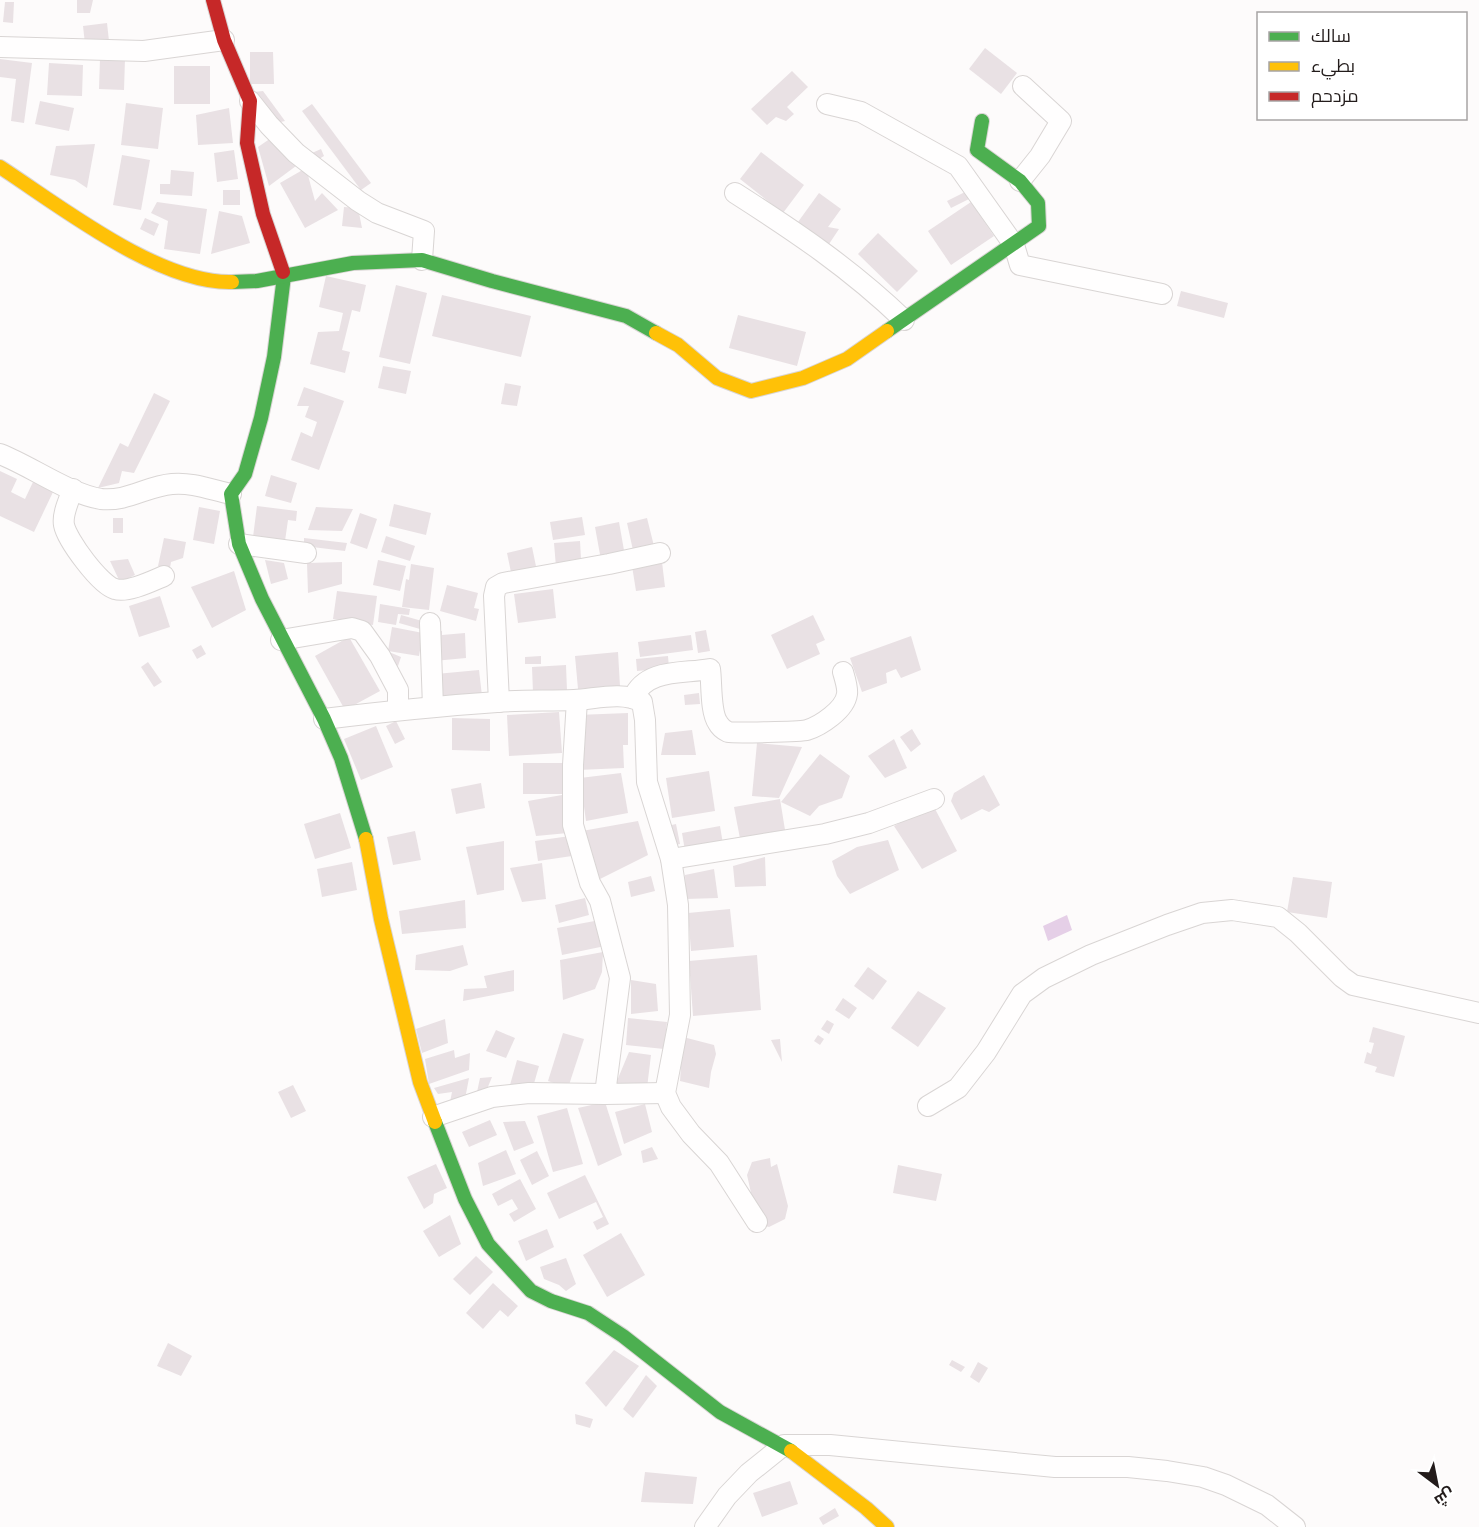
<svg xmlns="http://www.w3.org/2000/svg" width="1479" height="1527" font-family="Commissioner,Cairo,sans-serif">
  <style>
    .water { fill: #e5cfe7 }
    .building { fill: #e9e1e4 }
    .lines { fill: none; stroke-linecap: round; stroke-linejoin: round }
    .street-casing { stroke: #d9d5d4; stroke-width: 22 }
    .fast-casing { stroke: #d9d5d4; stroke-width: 16 }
    .slow-casing { stroke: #d9d5d4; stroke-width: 16 }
    .jam-casing { stroke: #d9d5d4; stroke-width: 16 }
    .street { stroke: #fffefe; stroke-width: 20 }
    .fast { stroke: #4caf50; stroke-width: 14 }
    .slow { stroke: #ffc107; stroke-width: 14 }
    .jam { stroke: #c62828; stroke-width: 14 }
  </style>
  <rect width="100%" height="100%" fill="#fdfbfb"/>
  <polygon class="water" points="1067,915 1072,930 1048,941 1043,926"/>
  <g class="building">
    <polygon points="77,0 93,0 90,13 77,13"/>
    <polygon points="5,2 14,2 13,23 3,22"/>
    <polygon points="107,23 109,41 85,44 83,26"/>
    <polygon points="985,48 1017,73 1001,94 969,69"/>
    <polygon points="250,52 273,52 274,84 250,84"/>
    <polygon points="0,59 32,63 24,123 11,121 16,79 0,77"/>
    <polygon points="100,59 125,59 124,90 99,89"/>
    <polygon points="49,63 83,65 82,96 47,95"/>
    <rect x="174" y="66" width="36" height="38"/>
    <polygon points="792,71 808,87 787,107 794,114 786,121 776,117 767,125 751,109"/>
    <polygon points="263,91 285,121 276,123 254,92"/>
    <polygon points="40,101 74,108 69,131 35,124"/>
    <polygon points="126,103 163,108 158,149 121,145"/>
    <polygon points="312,104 371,183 361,190 302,111"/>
    <polygon points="229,108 233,143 198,145 196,115"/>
    <polygon points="274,136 296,166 269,186 258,147"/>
    <polygon points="95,144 87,188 75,180 50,175 56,146"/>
    <polygon points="321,149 324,156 319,159 312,153"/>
    <polygon points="234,150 238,179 217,182 214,153"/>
    <polygon points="761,152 804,185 783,213 740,179"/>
    <polygon points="122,155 150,160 141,210 113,205"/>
    <polygon points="306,168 315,201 322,193 338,210 305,228 280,183"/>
    <polygon points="171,170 194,172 192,196 160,194 160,184 170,184"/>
    <rect x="223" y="190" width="17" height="15"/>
    <polygon points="965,192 969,199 951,208 947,201"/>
    <polygon points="819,193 841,209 828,227 839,229 829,244 798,222"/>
    <polygon points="157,202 207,209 200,254 164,249 168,221 151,213"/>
    <polygon points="971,202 994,236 951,265 928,231"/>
    <polygon points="344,207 358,208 362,228 342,226"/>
    <polygon points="219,211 242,216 250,243 211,254"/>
    <polygon points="145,218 159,224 154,236 140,229"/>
    <polygon points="878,233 918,271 897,292 858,254"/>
    <polygon points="326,276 366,285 360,312 352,310 342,350 350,352 345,373 310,364 318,332 339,331 343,313 319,307"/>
    <polygon points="396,285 427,293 410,364 379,357"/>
    <polygon points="1181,291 1228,303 1224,318 1177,306"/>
    <polygon points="442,295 531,316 521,357 432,336"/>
    <polygon points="738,315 806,332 797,366 729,348"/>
    <polygon points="383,366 411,371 406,394 378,388"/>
    <polygon points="505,383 521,386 517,406 501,404"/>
    <polygon points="304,387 344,401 319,470 291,460 301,432 312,437 317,422 305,417 309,406 297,406"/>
    <polygon points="154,393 170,401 134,473 122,471 119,483 98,488 120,443 128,447"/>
    <polygon points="0,471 17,479 11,492 25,499 33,482 53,492 34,532 0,516"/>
    <polygon points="271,475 297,483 291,503 265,496"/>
    <polygon points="394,504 431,513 426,535 389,526"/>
    <polygon points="257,506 297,511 296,521 288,520 285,541 253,537"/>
    <polygon points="199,507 220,511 214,544 193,540"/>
    <polygon points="316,507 353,509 342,531 308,530"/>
    <polygon points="360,513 377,519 367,549 350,543"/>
    <polygon points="582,517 585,535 553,540 550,522"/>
    <rect x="113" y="518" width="10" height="15"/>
    <polygon points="647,518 655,550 634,555 627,523"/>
    <polygon points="619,522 625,556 601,560 595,527"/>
    <polygon points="386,536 415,546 410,561 381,552"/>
    <polygon points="164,538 186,542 183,558 171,562 170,568 158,566"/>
    <polygon points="304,538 347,543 345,551 304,546"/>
    <polygon points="580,541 581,559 571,560 571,566 556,567 554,543"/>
    <polygon points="532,547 537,571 512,577 507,553"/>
    <polygon points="128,559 135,575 120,582 110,561"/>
    <polygon points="265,560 284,563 288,579 271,584"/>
    <polygon points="378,560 406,566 400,591 373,585"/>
    <polygon points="342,562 342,584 308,593 307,563"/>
    <polygon points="662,562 665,587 636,591 632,566"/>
    <polygon points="411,564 434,568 429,610 402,607 406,579 409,580"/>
    <polygon points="234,571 246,610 212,628 191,587"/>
    <polygon points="447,585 478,593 474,608 479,609 476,621 440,611"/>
    <polygon points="553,589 556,618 518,623 514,594"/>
    <polygon points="337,591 377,596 373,625 333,619"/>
    <polygon points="160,596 170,627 139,637 129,606"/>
    <polygon points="380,604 410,609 409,615 398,614 396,625 378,622"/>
    <polygon points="401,615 422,621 420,629 399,623"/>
    <polygon points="813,615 825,640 816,644 820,654 787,669 771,635"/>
    <polygon points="392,627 423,633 419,656 388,651"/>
    <polygon points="706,630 710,651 698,653 695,632"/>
    <polygon points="442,631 442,635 465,633 466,658 434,661 432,632"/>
    <polygon points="691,635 693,650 640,657 638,642"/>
    <polygon points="911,636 921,670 901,678 896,669 886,673 887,683 862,692 850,658"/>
    <polygon points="349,637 380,691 345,710 315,656"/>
    <polygon points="201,645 206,654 197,659 192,650"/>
    <polygon points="389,652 401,657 398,666 386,661"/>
    <polygon points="618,652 620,686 578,689 575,656"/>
    <polygon points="541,656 541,664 525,664 525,657"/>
    <polygon points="668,656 669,668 637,671 636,659"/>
    <polygon points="148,662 162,682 154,687 141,667"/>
    <polygon points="566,665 567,691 533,693 532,667"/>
    <polygon points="479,670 482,696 438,700 436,674"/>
    <polygon points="699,693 700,704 685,705 684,695"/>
    <polygon points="559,712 562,753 509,756 507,715"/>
    <polygon points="628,713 628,745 623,745 624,768 578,770 577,715"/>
    <polygon points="452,718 490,719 490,751 452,750"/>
    <polygon points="396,721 405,739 395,744 386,726"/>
    <polygon points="376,726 393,767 361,780 344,739"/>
    <polygon points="912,729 921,744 911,752 900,737"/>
    <polygon points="692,730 696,755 661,755 665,733"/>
    <polygon points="894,739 907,768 885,778 868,756"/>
    <polygon points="757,743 802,747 779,798 752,796"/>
    <polygon points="820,754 850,776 842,798 819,806 810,816 781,802"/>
    <polygon points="523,763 568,763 568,781 562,781 562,794 523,794"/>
    <polygon points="709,771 715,811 672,818 666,778"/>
    <polygon points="621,773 628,813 586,821 580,778"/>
    <polygon points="984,775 1000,805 989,812 982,809 961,820 951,801 954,793"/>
    <polygon points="481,783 485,808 456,814 451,789"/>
    <polygon points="562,795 568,833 536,836 528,801"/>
    <polygon points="780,799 786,836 741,844 734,807"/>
    <polygon points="933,805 957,851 922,869 894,826"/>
    <polygon points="340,813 351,848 315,859 304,824"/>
    <polygon points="638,821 648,855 594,882 582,831"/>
    <polygon points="676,824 680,844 671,846 667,826"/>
    <polygon points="720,826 723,844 685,851 682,833"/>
    <polygon points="415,831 421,860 393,865 387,837"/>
    <polygon points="570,836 572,856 538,861 535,841"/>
    <polygon points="888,840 899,870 850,894 837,876 832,861 857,847"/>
    <polygon points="504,841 504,890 477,895 466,847"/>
    <polygon points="765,857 766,886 735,887 733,866"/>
    <polygon points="352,862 357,890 322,897 317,869"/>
    <polygon points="542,863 546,899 522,902 510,868"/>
    <polygon points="714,869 718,898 686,899 685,875"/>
    <polygon points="651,876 655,891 631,897 628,882"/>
    <polygon points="1293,877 1332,882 1327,918 1287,912"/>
    <polygon points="585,898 589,915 559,923 555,905"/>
    <polygon points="465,900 466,928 402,934 399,911"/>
    <polygon points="730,909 734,947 691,951 688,913"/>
    <polygon points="600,920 605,946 562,955 557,928"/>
    <polygon points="463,945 468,965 450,971 415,970 416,955"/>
    <polygon points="603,952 602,972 595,989 563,1000 560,960"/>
    <polygon points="757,955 761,1010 693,1016 689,961"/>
    <polygon points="868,967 887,981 873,1000 854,986"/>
    <polygon points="514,970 514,991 463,1001 464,989 487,988 484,976"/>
    <polygon points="631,980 656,984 658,1011 631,1014"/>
    <polygon points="918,991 946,1008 918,1047 891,1028"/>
    <polygon points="843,998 857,1008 849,1019 835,1010"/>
    <polygon points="628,1018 667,1022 664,1049 626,1045"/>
    <polygon points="445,1019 448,1043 422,1053 416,1029"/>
    <polygon points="827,1020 834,1024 829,1034 821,1029"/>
    <polygon points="1373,1027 1405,1036 1394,1077 1375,1072 1377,1067 1364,1063 1367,1052 1371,1054 1374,1043 1369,1042"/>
    <polygon points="496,1030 515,1038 506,1058 486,1051"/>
    <polygon points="563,1033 584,1039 568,1088 548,1081"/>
    <polygon points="818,1035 824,1039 820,1045 814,1041"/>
    <polygon points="683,1037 714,1045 716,1054 711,1072 709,1088 680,1081"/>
    <polygon points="780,1039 782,1062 771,1040"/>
    <polygon points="454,1050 455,1058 470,1053 469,1070 429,1084 425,1059"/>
    <polygon points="629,1052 651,1055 647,1088 614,1088"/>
    <polygon points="517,1060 539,1066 533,1087 510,1085"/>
    <polygon points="492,1077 485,1094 477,1092 480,1078"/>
    <polygon points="469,1078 465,1099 450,1102 452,1092 438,1094 434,1088"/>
    <polygon points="293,1085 306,1111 291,1118 278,1092"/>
    <polygon points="605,1102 622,1155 598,1166 578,1108"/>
    <polygon points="645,1104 652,1132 624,1144 615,1112"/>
    <polygon points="567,1108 583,1164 553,1172 537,1116"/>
    <polygon points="490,1120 497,1135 469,1147 462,1132"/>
    <polygon points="525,1121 534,1143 514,1151 503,1122"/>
    <polygon points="652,1147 658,1159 643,1163 641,1151"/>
    <polygon points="506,1150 516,1174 483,1186 478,1163"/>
    <polygon points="537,1151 549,1176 532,1185 520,1160"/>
    <polygon points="770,1158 771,1167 777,1164 788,1206 785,1219 769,1227 758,1224 747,1175 752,1162"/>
    <polygon points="436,1164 447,1188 434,1194 433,1203 424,1209 407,1177"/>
    <polygon points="898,1165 942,1174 936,1201 893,1193"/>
    <polygon points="585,1175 609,1224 597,1230 593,1222 603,1217 596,1202 559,1219 547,1193"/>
    <polygon points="520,1179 536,1209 514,1222 509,1214 518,1209 512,1199 498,1206 492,1194"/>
    <polygon points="450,1215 461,1244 439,1257 423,1231"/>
    <polygon points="547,1229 554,1247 526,1261 518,1241"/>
    <polygon points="621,1233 645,1275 607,1297 583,1255"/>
    <polygon points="476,1256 493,1272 470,1295 453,1279"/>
    <polygon points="566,1258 576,1284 566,1291 559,1285 544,1279 540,1267"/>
    <polygon points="493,1283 518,1306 508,1317 500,1310 483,1329 466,1313"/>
    <polygon points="168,1343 192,1356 181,1376 157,1366"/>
    <polygon points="614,1350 639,1366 606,1407 585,1383"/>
    <polygon points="952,1360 965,1367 961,1372 949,1365"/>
    <polygon points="978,1362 988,1368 979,1383 970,1377"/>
    <polygon points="646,1375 657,1386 633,1418 623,1409"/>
    <polygon points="575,1414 593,1419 590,1428 576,1424"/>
    <polygon points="645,1472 697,1477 693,1504 641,1502"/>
    <polygon points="790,1481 798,1504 762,1517 753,1493"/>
    <polygon points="835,1508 839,1516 823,1525 819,1518"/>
  </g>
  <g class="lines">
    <g class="street-casing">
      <g id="street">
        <polyline points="0,47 144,51 224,40"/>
        <polyline points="250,101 269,125 296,153 358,201 377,213 424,231 422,260"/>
        <polyline points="827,104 861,112 958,166 1014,245 1020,265 1162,294"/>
        <polyline points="1020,181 1040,156 1061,121 1023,86"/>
        <path d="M 735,193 C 796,232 851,269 904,320"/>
        <path d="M 0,454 C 31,466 69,494 101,499 C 127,502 147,486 172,484 C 192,482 212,490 231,494"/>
        <path d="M 73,489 C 69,500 62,514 64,525 C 67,540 100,585 115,589 C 128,593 152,581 164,576"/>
        <polyline points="239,544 306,553"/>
        <polyline points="430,623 433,707"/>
        <polyline points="281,640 352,628 362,631 380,656 398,690 398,709"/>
        <path d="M 633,698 C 646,668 683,674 710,669 C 712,683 710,712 718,723 C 720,727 724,730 728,732 C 734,733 800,732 807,730 C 820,726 845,710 847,694 C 848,688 845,679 843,672"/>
        <polyline points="577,700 573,765 573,825 590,883 600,901 620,978 605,1094 665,1093"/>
        <polyline points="499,702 494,596 496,587 503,583 609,564 660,553"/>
        <path d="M 324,719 C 381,712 439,706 497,702 C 522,700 548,701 574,700 C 596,699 622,691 642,702 L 645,720 L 647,782 L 671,859 L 678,905 L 680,1015 L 665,1093 L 671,1107 L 691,1134 L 719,1163 L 757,1222"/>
        <polyline points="671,859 825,834 869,823 934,799"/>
        <polyline points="928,1106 958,1088 986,1052 1022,994 1044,978 1091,955 1167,925 1202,913 1232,910 1278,917 1298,933 1342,977 1353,985 1479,1013"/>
        <polyline points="433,1117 492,1097 529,1093 605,1094"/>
        <polyline points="705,1527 727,1496 749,1473 784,1445 830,1445 1055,1467 1128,1467 1167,1471 1203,1477 1226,1485 1267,1505 1295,1527"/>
      </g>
    </g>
    <g class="fast-casing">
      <g id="fast">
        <polyline points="283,272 284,276 274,357 261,418 245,474 231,494 239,544 262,599 324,719 341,758 366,839"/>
        <polyline points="232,282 257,281 353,263 422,260 492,281 626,316 656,333"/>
        <polyline points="887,331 1039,226 1038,203 1020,181 977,150 982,121"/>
        <polyline points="435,1122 465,1199 488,1244 531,1291 551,1301 588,1313 623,1336 720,1412 791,1451"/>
      </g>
    </g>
    <g class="slow-casing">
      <g id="slow">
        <path d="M 0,167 C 60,206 159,284 232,282"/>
        <polyline points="656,333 678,345 717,378 751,391 803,378 847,359 887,331"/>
        <polyline points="366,839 381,919 420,1082 435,1122"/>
        <polyline points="791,1451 866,1508 887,1527"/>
      </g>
    </g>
    <g class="jam-casing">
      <polyline id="jam" points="213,0 224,40 250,101 247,143 263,214 283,272"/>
    </g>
    <use href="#street" class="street"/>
    <use href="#fast" class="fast"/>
    <use href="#slow" class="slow"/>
    <use href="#jam" class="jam"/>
  </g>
  <rect x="1257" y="12" width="210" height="108" fill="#ffffff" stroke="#a7a4a4" stroke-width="1.5"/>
  <rect x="1269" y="32" width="30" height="9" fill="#4caf50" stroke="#a7a4a4" stroke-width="1.5"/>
  <text x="1311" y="42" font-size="18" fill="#231c1b">سالك</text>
  <rect x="1269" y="62" width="30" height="9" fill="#ffc107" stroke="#a7a4a4" stroke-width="1.5"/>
  <text x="1311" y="72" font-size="18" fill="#231c1b">بطيء</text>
  <rect x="1269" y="92" width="30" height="9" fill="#c62828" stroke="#a7a4a4" stroke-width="1.5"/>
  <text x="1311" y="102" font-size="18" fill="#231c1b">مزدحم</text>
  <g transform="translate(1437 1485) rotate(148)" stroke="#ffffff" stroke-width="4.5" paint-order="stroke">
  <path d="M0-4.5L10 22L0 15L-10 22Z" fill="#231c1b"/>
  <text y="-9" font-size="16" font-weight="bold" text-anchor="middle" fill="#231c1b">ش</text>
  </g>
</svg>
